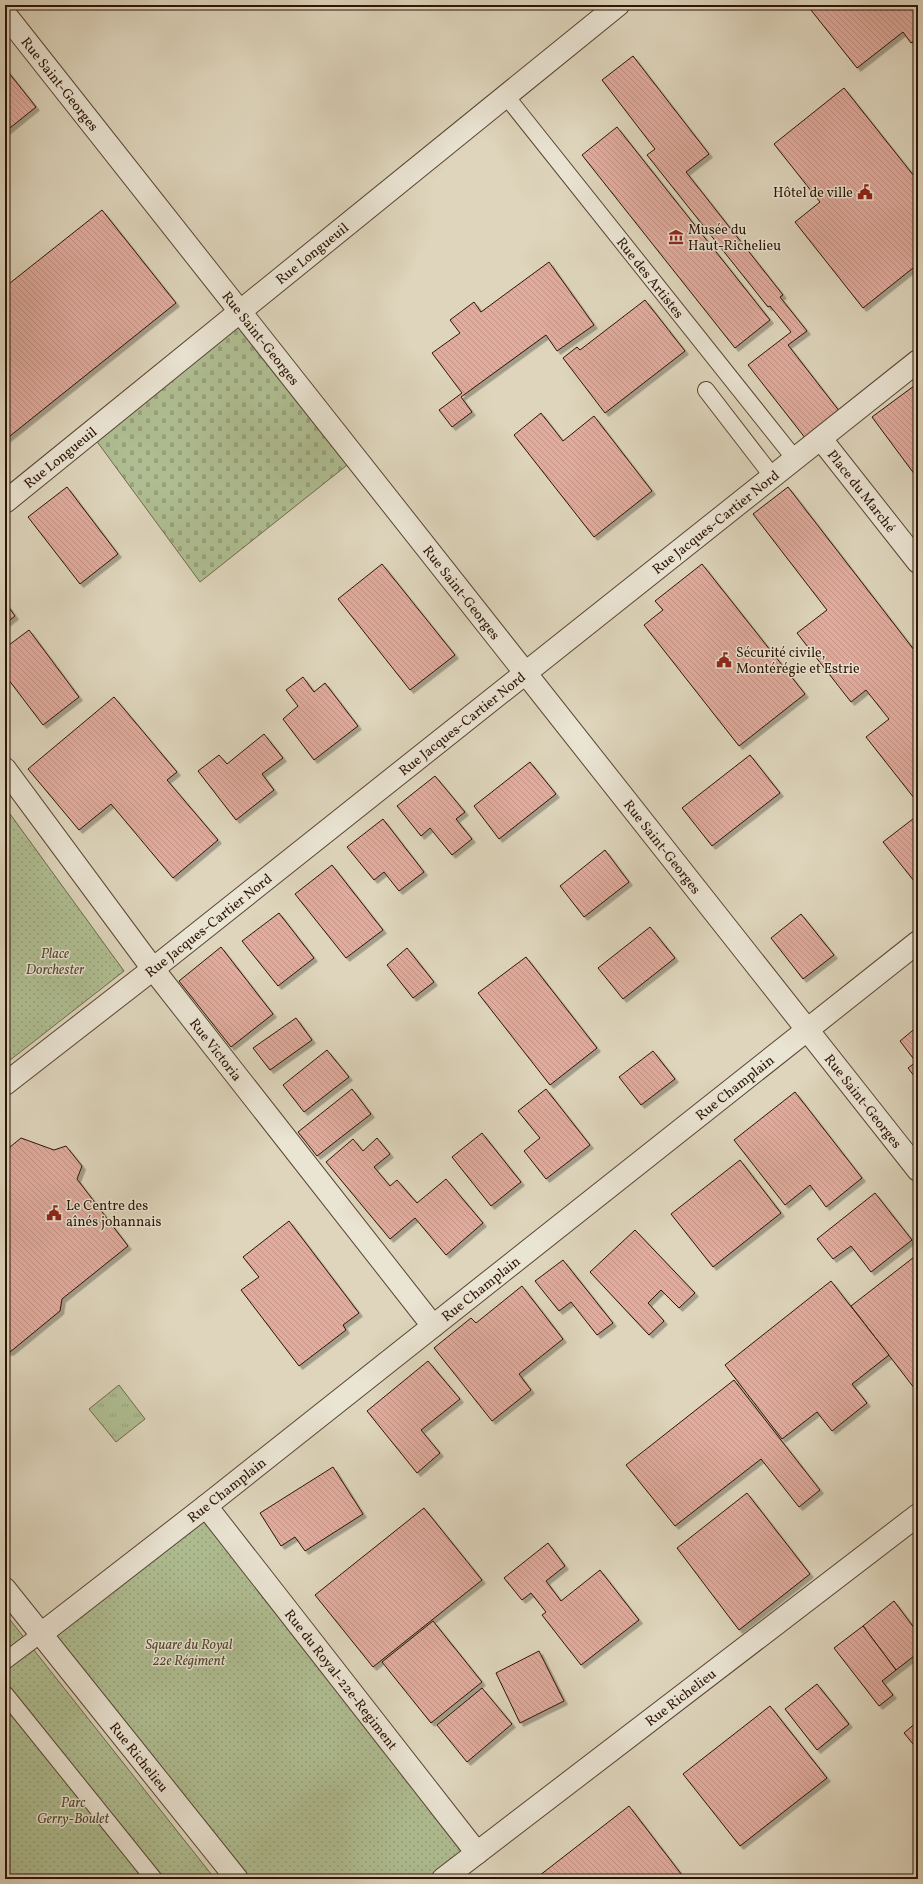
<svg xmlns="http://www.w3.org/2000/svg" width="923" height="1884" font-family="Vollkorn,serif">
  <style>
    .grass { fill: url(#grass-tufts); stroke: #6e6a4c }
    .cemetery { fill: url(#cemetery-stones); stroke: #6e6a4c }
    .park { fill: url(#park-dots); stroke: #6e6a4c }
    .building { fill: url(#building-back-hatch); stroke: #2d1506; filter: url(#shadow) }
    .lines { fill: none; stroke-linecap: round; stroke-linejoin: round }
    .service-casing { stroke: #594534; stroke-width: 18 }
    .minor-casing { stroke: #594534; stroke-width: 24 }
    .tertiary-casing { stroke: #594534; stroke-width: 24 }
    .service { stroke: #eae4d3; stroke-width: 16 }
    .minor { stroke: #eae4d3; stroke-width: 22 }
    .tertiary { stroke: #eae4d3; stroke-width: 22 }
    .labels { text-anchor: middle; stroke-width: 3; stroke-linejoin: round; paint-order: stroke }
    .street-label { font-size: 14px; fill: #2d1506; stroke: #eae4d3 }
    .poi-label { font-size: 14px; fill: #2d1506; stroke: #eae4d3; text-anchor: start }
    .park-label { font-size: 14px; font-style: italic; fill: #544830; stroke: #eae4d3 }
  </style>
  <defs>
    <pattern id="grass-tufts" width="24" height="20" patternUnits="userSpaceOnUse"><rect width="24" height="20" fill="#afbe92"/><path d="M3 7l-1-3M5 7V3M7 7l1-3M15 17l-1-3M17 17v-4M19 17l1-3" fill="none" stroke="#97a27c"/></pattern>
    <pattern id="cemetery-stones" width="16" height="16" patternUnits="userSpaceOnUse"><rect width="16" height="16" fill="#afbe92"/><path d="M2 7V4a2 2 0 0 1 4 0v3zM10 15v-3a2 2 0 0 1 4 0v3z" fill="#97a27c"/></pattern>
    <pattern id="park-dots" width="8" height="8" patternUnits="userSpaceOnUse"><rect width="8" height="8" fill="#afbe92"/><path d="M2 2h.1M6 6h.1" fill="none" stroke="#97a27c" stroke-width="1.8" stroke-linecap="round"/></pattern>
    <pattern id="building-back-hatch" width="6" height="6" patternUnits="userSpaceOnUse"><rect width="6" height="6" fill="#e1ab9d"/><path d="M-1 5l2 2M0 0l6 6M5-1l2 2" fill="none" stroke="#c19286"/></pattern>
    <filter id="shadow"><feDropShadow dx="3.5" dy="3.5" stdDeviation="0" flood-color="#0004"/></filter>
  </defs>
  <rect width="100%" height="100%" fill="#ded5bc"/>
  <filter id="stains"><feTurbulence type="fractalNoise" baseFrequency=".005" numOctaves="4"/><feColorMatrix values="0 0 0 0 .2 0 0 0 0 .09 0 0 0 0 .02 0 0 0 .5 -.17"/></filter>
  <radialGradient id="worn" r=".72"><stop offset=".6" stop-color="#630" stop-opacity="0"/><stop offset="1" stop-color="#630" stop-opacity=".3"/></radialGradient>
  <polygon class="grass" points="119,1385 145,1419 116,1442 89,1409"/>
  <polygon class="cemetery" points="240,311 356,458 200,582 90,432"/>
  <g class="park">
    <polygon points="5,807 124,971 5,1064"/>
    <polygon points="206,1506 477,1853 443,1879 237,1879 41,1634"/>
    <polygon points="5,1613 7,1616 215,1879 5,1879"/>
  </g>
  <g class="building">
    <polygon points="807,5 918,5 918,38 911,43 903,32 857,68"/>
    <polygon points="633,56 709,154 686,172 783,295 780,297 807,331 788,345 840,412 806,439 748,365 791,332 770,306 768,307 647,155 655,149 602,80"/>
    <polygon points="5,68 36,107 5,132"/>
    <polygon points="844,88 918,181 918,264 863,308 795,222 820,202 774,144"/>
    <polygon points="617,127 770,320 735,348 582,155"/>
    <polygon points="102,210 176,303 5,440 5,287"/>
    <polygon points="549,262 594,325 557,351 546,335 461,397 472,412 452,427 439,410 462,393 432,353 460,333 450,320 474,302 481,312"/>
    <polygon points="645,300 685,351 605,413 563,358 577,347 580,350"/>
    <polygon points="918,383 918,479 872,417"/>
    <polygon points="541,413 563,441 594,416 652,491 594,537 514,435"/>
    <polygon points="67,487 118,554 80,584 28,517"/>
    <polygon points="788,487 918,655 918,803 866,737 889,719 866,690 851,702 797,633 827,610 753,514"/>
    <polygon points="382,564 455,655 410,690 338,599"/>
    <polygon points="702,564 805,694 739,746 644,625 663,610 655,601"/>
    <polygon points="5,602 15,616 5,624"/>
    <polygon points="29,630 79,697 43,725 5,675 5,648"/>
    <polygon points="303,677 314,692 325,683 358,726 314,760 283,719 298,706 286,690"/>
    <polygon points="114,697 177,772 167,780 218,840 173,878 111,804 79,830 28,769"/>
    <polygon points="264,734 283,758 262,774 274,790 236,820 198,771 219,755 227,764"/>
    <polygon points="750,755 780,793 712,846 682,808"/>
    <polygon points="530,762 556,794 499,839 474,806"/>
    <polygon points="435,776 465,812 456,819 472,839 452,855 430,828 421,836 397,806"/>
    <polygon points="918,815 918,886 883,842"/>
    <polygon points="383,819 424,872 399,891 384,872 374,880 347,847"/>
    <polygon points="605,850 629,882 584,917 560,886"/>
    <polygon points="332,865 383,930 346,958 295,894"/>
    <polygon points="279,913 314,958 278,986 242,941"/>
    <polygon points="801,914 834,955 803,979 771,938"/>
    <polygon points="650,927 675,958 623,999 598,968"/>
    <polygon points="221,947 273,1014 231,1047 179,981"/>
    <polygon points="407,948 434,982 413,998 387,965"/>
    <polygon points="526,957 597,1048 550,1085 478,993"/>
    <polygon points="296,1018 312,1040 270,1070 253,1048"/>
    <polygon points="918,1026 918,1081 908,1068 916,1062 900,1041"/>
    <polygon points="327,1050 349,1077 304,1112 283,1085"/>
    <polygon points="653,1051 675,1079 641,1105 619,1077"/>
    <polygon points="352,1089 371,1114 317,1156 298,1132"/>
    <polygon points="546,1089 590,1145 546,1179 524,1151 540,1138 518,1111"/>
    <polygon points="795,1092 862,1178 826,1207 810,1185 785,1205 734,1140"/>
    <polygon points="482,1133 521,1182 491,1206 452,1157"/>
    <polygon points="21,1138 54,1150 66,1146 82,1166 77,1179 128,1246 62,1299 60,1311 10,1352 5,1351 5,1169 7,1167 10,1147"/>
    <polygon points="377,1138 390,1154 374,1167 390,1186 397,1180 417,1203 446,1179 483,1223 446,1255 415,1218 390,1239 326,1162 353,1139 363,1151"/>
    <polygon points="740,1160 781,1213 713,1267 671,1214"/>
    <polygon points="875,1193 912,1240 871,1272 851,1246 833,1259 817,1239"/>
    <polygon points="289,1221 359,1313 343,1325 346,1330 299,1366 241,1290 259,1277 243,1257"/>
    <polygon points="635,1230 695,1293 679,1308 661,1290 648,1303 664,1321 649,1335 590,1272"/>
    <polygon points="918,1254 918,1393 851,1306"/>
    <polygon points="563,1260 613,1323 597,1335 571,1302 559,1311 535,1281"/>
    <polygon points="831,1281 889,1355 852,1384 867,1403 832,1431 817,1412 782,1439 725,1365"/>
    <polygon points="522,1286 563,1339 519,1374 531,1390 492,1421 434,1348 471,1318 476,1323"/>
    <polygon points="428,1361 460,1399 421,1430 440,1453 417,1473 367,1411"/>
    <polygon points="734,1380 820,1490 799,1507 761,1459 675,1526 626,1465"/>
    <polygon points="333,1467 363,1514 305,1551 295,1537 281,1546 260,1513"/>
    <polygon points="747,1493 810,1574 739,1630 677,1548"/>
    <polygon points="424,1508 482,1580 373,1667 315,1595"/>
    <polygon points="548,1543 565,1566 546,1581 561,1601 600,1570 639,1620 581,1665 542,1615 546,1612 531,1593 522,1600 504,1578"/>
    <polygon points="894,1601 918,1633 918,1653 896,1670 863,1626"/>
    <polygon points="433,1621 482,1682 431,1723 382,1662"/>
    <polygon points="863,1626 896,1670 882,1681 893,1695 879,1706 834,1648"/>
    <polygon points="539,1651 564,1701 520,1723 496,1673"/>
    <polygon points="817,1684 849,1724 817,1750 785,1709"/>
    <polygon points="482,1688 512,1724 467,1762 437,1725"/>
    <polygon points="770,1706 827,1778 740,1846 683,1774"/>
    <polygon points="918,1721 918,1750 904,1733"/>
    <polygon points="629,1806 685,1879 535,1879"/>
  </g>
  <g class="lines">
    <g class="service-casing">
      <g id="service">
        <path id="s1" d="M 506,96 L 795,459"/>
        <polyline points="706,390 773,477"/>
        <polyline points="5,1661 41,1634"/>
        <polyline points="5,1694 154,1879"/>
      </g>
    </g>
    <g class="minor-casing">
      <g id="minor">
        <path id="s2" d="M 5,14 L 918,1170"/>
        <path id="s3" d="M 821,439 L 918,562"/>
        <path id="s4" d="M 5,502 L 618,5"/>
        <path id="s5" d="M 5,769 L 153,969 L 433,1326"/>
        <path id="s6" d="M 5,1084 L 153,969 L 918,361"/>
        <path id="s7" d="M 206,1506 L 477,1853"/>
      </g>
    </g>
    <g class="tertiary-casing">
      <g id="tertiary">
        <path id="s8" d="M 5,1589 L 237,1879"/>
        <path id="s9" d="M 41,1634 L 206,1506 L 918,942"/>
        <path id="s10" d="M 443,1879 L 918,1515"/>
      </g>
    </g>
    <use href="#service" class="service"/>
    <use href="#minor" class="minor"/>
    <use href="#tertiary" class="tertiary"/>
  </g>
  <defs>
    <g id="civic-bare" transform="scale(1.2)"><path d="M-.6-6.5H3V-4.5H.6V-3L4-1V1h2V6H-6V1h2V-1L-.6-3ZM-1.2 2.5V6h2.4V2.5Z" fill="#8f2418" stroke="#eae4d3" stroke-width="2.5" paint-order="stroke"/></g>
    <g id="museum-bare" transform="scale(1.2)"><path d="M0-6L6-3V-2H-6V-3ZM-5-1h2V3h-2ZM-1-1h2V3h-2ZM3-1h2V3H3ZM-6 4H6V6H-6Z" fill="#8f2418" stroke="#eae4d3" stroke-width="2.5" paint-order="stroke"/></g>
  </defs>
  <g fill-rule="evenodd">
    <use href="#civic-bare" x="865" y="192"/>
    <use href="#museum-bare" x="676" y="237"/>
    <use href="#civic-bare" x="724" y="660"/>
    <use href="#civic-bare" x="54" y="1213"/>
  </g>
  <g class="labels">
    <g class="street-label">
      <text dy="5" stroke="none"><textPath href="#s2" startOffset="89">Rue Saint-Georges</textPath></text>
      <text dy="5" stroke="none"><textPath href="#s4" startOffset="395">Rue Longueuil</textPath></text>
      <text dy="5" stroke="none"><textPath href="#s1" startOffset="232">Rue des Artistes</textPath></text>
      <text dy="5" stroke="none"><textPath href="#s2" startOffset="413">Rue Saint-Georges</textPath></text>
      <text dy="5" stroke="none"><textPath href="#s4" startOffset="71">Rue Longueuil</textPath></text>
      <text dy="5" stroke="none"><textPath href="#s3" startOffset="66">Place du Marché</textPath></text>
      <text dy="5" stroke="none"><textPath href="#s6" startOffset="906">Rue Jacques-Cartier Nord</textPath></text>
      <text dy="5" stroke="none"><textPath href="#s2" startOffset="737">Rue Saint-Georges</textPath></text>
      <text dy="5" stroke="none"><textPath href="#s6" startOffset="582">Rue Jacques-Cartier Nord</textPath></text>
      <text dy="5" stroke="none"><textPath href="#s2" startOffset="1061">Rue Saint-Georges</textPath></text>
      <text dy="5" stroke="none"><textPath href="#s6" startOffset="258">Rue Jacques-Cartier Nord</textPath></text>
      <text dy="5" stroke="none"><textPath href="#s5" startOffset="351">Rue Victoria</textPath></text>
      <text dy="5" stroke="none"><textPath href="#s9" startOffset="883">Rue Champlain</textPath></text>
      <text dy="5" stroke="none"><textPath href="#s2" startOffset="1385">Rue Saint-Georges</textPath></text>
      <text dy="5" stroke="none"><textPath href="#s9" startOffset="559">Rue Champlain</textPath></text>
      <text dy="5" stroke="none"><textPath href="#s9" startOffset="235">Rue Champlain</textPath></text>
      <text dy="5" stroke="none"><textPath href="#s7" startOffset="220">Rue du Royal-22e-Regiment</textPath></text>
      <text dy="5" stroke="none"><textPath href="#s10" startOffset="299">Rue Richelieu</textPath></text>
      <text dy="5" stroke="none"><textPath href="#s8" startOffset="215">Rue Richelieu</textPath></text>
    </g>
    <g class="poi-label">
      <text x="853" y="197" text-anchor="end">Hôtel de ville</text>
      <text x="688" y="234">Musée du<tspan x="688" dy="16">Haut-Richelieu</tspan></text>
      <text x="736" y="657">Sécurité civile,<tspan x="736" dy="16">Montérégie et Estrie</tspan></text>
      <text x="66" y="1210">Le Centre des<tspan x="66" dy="16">aînés johannais</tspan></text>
    </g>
    <g class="park-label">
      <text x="55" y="958">Place<tspan x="55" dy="16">Dorchester</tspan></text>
      <text x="189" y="1649">Square du Royal<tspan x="189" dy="16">22e Régiment</tspan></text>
      <text x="73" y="1807">Parc<tspan x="73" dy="16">Gerry-Boulet</tspan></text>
    </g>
  </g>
  <rect width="923" height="1884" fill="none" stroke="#ded5bc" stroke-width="20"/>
  <rect x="6" y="6" width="911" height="1872" fill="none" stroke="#2d1506" stroke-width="2"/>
  <rect x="10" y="10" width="903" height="1864" fill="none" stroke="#2d1506"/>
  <rect width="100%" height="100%" filter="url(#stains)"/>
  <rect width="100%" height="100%" fill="url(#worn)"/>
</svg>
